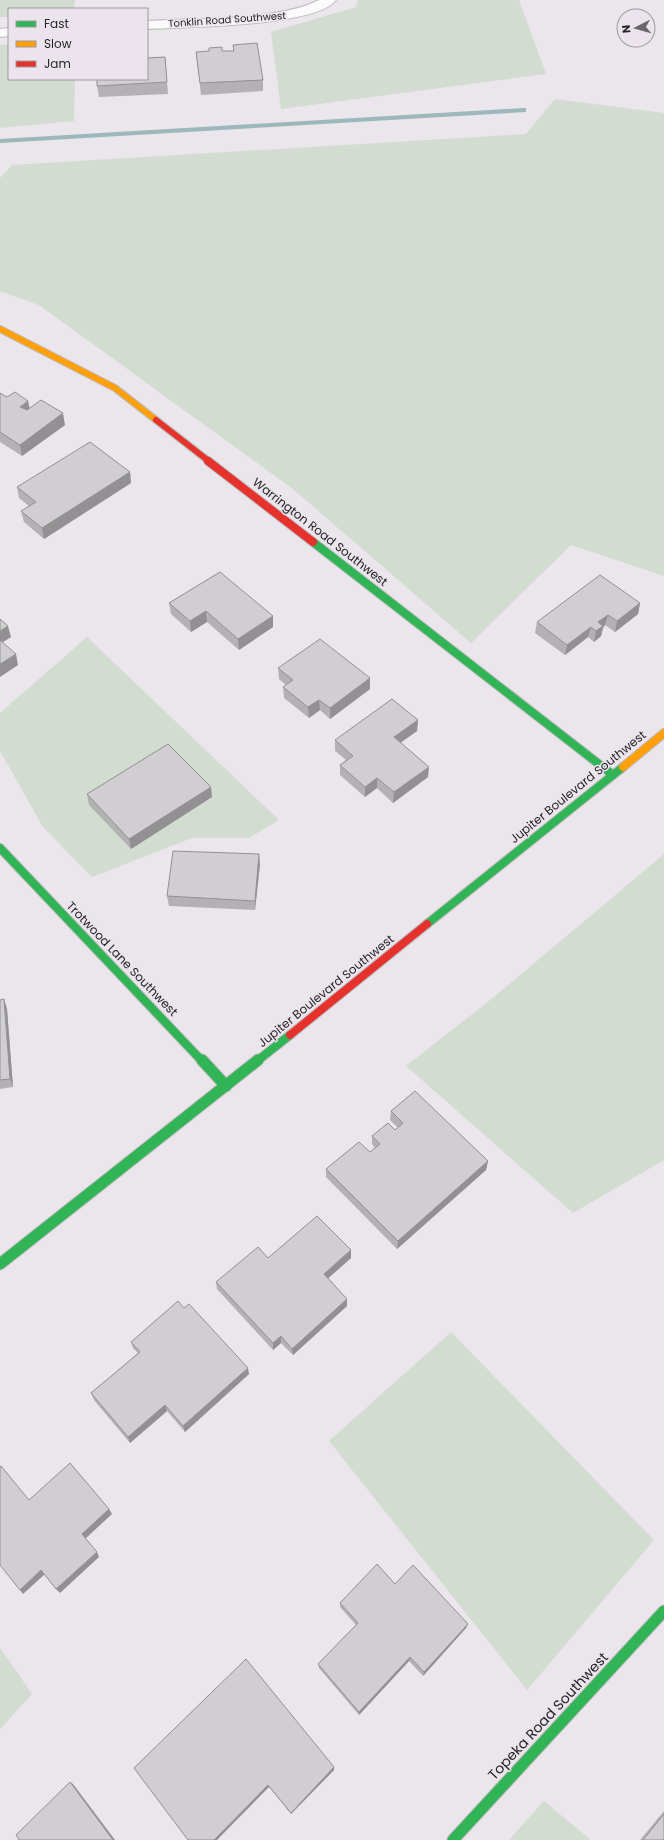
<svg xmlns="http://www.w3.org/2000/svg" width="664" height="1840" font-family="Poppins,sans-serif">
  <style>
    .green { fill: #d2dcd0 }
    .lines { fill: none; stroke-linecap: round; stroke-linejoin: round }
    .stream { fill: #9cb8bb; fill-rule: evenodd }
    .street-casing { stroke: #bdbabe; stroke-width: 2 }
    .fast-far1-casing { stroke: #bdbabe; stroke-width: 10 }
    .fast-casing { stroke: #bdbabe; stroke-width: 13 }
    .slow-far1-casing { stroke: #bdbabe; stroke-width: 8 }
    .slow-casing { stroke: #bdbabe; stroke-width: 10 }
    .jam-far1-casing { stroke: #bdbabe; stroke-width: 8 }
    .jam-casing { stroke: #bdbabe; stroke-width: 10 }
    .street { fill: #fcfbfc; fill-rule: evenodd }
    .fast-far1 { stroke: #30b455; stroke-width: 8 }
    .fast { stroke: #30b455; stroke-width: 11 }
    .slow-far1 { stroke: #ff9f0a; stroke-width: 6 }
    .slow { stroke: #ff9f0a; stroke-width: 8 }
    .jam-far1 { stroke: #e5322d; stroke-width: 6 }
    .jam { stroke: #e5322d; stroke-width: 8 }
    .wall { fill: #b3b1b4 }
    .shaded-wall { fill: #929092 }
    .building { fill: #d0ced1; stroke: #929092 }
    .labels { text-anchor: middle; stroke-width: 3; stroke-linejoin: round; paint-order: stroke }
    .far-street-label { font-size: 10px; fill: #272428; stroke: #ebe4ed }
    .street-label { font-size: 12px; fill: #272428; stroke: #ebe4ed }
    .near-street-label { font-size: 14px; fill: #272428; stroke: #ebe4ed }
  </style>
  <rect width="100%" height="100%" fill="#eae6eb"/>
  <g class="green">
    <polygon points="0,0 75,0 74,9 9,9 9,17 0,17"/>
    <polygon points="358,0 519,0 546,74 281,109 271,32 356,7"/>
    <polygon points="9,44 9,79 75,79 74,121 0,128 0,45"/>
    <polygon points="555,99 664,113 664,576 571,545 471,643 293,489 39,305 0,291 0,178 12,165 526,134"/>
    <polygon points="87,637 279,820 249,838 192,838 92,877 43,827 0,751 0,713"/>
    <polygon points="664,854 664,1160 573,1213 406,1066 494,997"/>
    <polygon points="451,1332 654,1540 527,1690 329,1441"/>
    <polygon points="0,1648 32,1694 0,1729"/>
    <polygon points="544,1801 591,1840 509,1840"/>
  </g>
  <g class="lines">
    <polygon class="stream" points="523,108 526,108 526,112 0,143 0,139"/>
    <g class="street-casing">
      <g id="street">
        <path d="M 319,0 L 336,0 C 317,27 181,27 147,29 L 147,21 C 194,18 278,21 319,0 Z"/>
        <polygon points="9,28 9,36 0,37 0,29"/>
      </g>
    </g>
    <g class="fast-far1-casing">
      <g id="fast-far1">
        <polyline points="313,542 613,775"/>
        <polyline points="0,848 202,1061"/>
        <polyline points="427,924 623,767"/>
        <polyline points="257,1061 290,1035"/>
      </g>
    </g>
    <g class="fast-casing">
      <g id="fast">
        <polyline points="202,1060 226,1086"/>
        <polyline points="0,1264 258,1060"/>
        <polyline points="453,1840 664,1611"/>
      </g>
    </g>
    <g class="slow-far1-casing">
      <polyline id="slow-far1" points="0,329 115,388 156,420"/>
    </g>
    <g class="slow-casing">
      <polyline id="slow" points="623,767 664,733"/>
    </g>
    <g class="jam-far1-casing">
      <polyline id="jam-far1" points="156,420 210,462"/>
    </g>
    <g class="jam-casing">
      <g id="jam">
        <polyline points="208,461 313,542"/>
        <polyline points="290,1035 427,924"/>
      </g>
    </g>
    <use href="#street" class="street"/>
    <use href="#fast-far1" class="fast-far1"/>
    <use href="#fast" class="fast"/>
    <use href="#slow-far1" class="slow-far1"/>
    <use href="#slow" class="slow"/>
    <use href="#jam-far1" class="jam-far1"/>
    <use href="#jam" class="jam"/>
  </g>
  <g class="wall">
    <polygon points="233,45 263,80 263,91 201,95 196,52 233,51"/>
    <polygon points="165,57 168,94 99,97 97,86"/>
    <polygon points="0,393 7,397 28,401 30,409 65,425 22,456 0,442"/>
    <polygon points="130,472 131,483 44,539 24,522 21,511 29,506 19,498 17,487"/>
    <polygon points="220,572 273,627 239,650 207,622 191,632 171,614 169,603"/>
    <polygon points="640,603 638,614 615,632 605,625 603,628 601,636 594,642 588,637 565,655 535,633 537,622"/>
    <polygon points="278,668 370,689 330,719 320,710 309,718 284,698 283,687 286,685 279,679"/>
    <polygon points="418,720 417,731 400,743 428,777 393,803 377,788 365,797 340,775 340,765 346,760 335,751 335,740"/>
    <polygon points="87,794 212,797 131,849 89,805"/>
    <polygon points="260,864 255,910 169,906 167,896"/>
    <polygon points="4,999 7,1009 13,1087 0,1089 0,1000"/>
    <polygon points="391,1111 488,1161 486,1170 397,1249 326,1177 326,1169 370,1152 375,1148 372,1144 372,1136 395,1130 398,1128 390,1120"/>
    <polygon points="351,1250 351,1258 328,1278 347,1299 347,1306 293,1355 281,1343 273,1350 217,1289 216,1282 268,1258"/>
    <polygon points="184,1308 249,1374 185,1432 167,1411 130,1443 94,1400 91,1393 138,1353 133,1348 131,1342"/>
    <polygon points="395,1584 468,1624 466,1628 423,1676 409,1661 359,1715 319,1668 318,1664 356,1625 340,1607 340,1603"/>
    <polygon points="334,1767 334,1770 291,1814 269,1787 134,1768"/>
    <polygon points="664,1811 664,1840 640,1840"/>
  </g>
  <g class="shaded-wall">
    <polygon points="28,401 30,412 20,407"/>
    <polygon points="63,413 65,425 22,456 20,445"/>
    <polygon points="130,472 131,483 44,539 42,528"/>
    <polygon points="640,603 638,614 615,632 617,621"/>
    <polygon points="206,611 207,622 191,632 190,621"/>
    <polygon points="608,615 605,625 603,628 601,636 594,642 598,622"/>
    <polygon points="273,616 273,627 239,650 238,639"/>
    <polygon points="8,626 11,637 0,644 0,631"/>
    <polygon points="591,627 588,637 565,655 567,645"/>
    <polygon points="16,654 18,665 0,677 0,664"/>
    <polygon points="370,678 370,689 330,719 330,708"/>
    <polygon points="319,700 320,710 309,718 308,707"/>
    <polygon points="418,720 417,731 393,748 394,737"/>
    <polygon points="429,767 428,777 393,803 394,792"/>
    <polygon points="377,778 377,788 365,797 365,787"/>
    <polygon points="211,787 212,797 131,849 129,839"/>
    <polygon points="259,854 260,864 255,910 255,901"/>
    <polygon points="4,999 7,1009 13,1087 10,1079"/>
    <polygon points="488,1161 486,1170 397,1249 398,1241"/>
    <polygon points="351,1250 351,1258 324,1282 324,1274"/>
    <polygon points="347,1299 347,1306 293,1355 292,1349"/>
    <polygon points="281,1336 281,1343 273,1350 273,1343"/>
    <polygon points="248,1368 249,1374 185,1432 183,1426"/>
    <polygon points="165,1405 167,1411 130,1443 128,1437"/>
    <polygon points="109,1509 112,1514 85,1539 82,1534"/>
    <polygon points="97,1552 99,1557 60,1593 56,1589"/>
    <polygon points="41,1570 45,1574 23,1594 20,1590"/>
    <polygon points="468,1624 466,1628 423,1676 424,1672"/>
    <polygon points="410,1657 409,1661 359,1715 359,1712"/>
    <polygon points="334,1767 334,1770 291,1814 291,1813"/>
    <polygon points="70,1782 73,1784 115,1840 113,1840"/>
    <polygon points="268,1785 269,1787 217,1840 214,1840"/>
  </g>
  <g class="building">
    <polygon points="257,43 263,80 200,83 196,52 209,51 209,48 222,47 222,51 234,51 233,45"/>
    <polygon points="165,57 167,82 97,86 97,79 147,79 147,58"/>
    <polygon points="15,392 28,401 20,407 27,410 41,400 63,413 20,445 0,432 0,393 7,397"/>
    <polygon points="90,442 130,472 42,528 21,511 36,502 17,487"/>
    <polygon points="220,572 273,616 238,639 206,611 190,621 169,603"/>
    <polygon points="600,575 640,603 617,621 608,615 598,622 603,626 596,631 591,627 567,645 537,622"/>
    <polygon points="0,619 8,626 0,631"/>
    <polygon points="320,639 370,678 330,708 319,700 308,707 283,687 293,680 278,668"/>
    <polygon points="0,640 16,654 0,664"/>
    <polygon points="392,699 418,720 394,737 429,767 394,792 377,778 365,787 340,765 353,756 335,740"/>
    <polygon points="168,744 211,787 129,839 87,794"/>
    <polygon points="173,851 259,854 255,901 167,896"/>
    <polygon points="4,999 10,1079 0,1080 0,1000"/>
    <polygon points="415,1091 488,1161 398,1241 326,1169 359,1142 370,1152 380,1144 372,1136 388,1123 395,1130 403,1123 391,1111"/>
    <polygon points="317,1216 351,1250 324,1274 347,1299 292,1349 281,1336 273,1343 216,1282 258,1247 268,1258"/>
    <polygon points="178,1301 184,1308 189,1304 248,1368 183,1426 165,1405 128,1437 91,1393 140,1352 131,1342"/>
    <polygon points="70,1463 109,1509 82,1534 97,1552 56,1589 41,1570 20,1590 0,1565 0,1467 1,1466 29,1500"/>
    <polygon points="377,1564 395,1584 413,1565 468,1624 424,1672 410,1657 359,1712 318,1664 358,1623 340,1603"/>
    <polygon points="246,1659 334,1767 291,1813 268,1785 214,1840 188,1840 134,1768"/>
    <polygon points="70,1782 113,1840 19,1840 16,1835"/>
    <polygon points="664,1814 664,1840 643,1840"/>
  </g>
  <g class="labels">
    <g class="far-street-label">
      <text transform="translate(227 19) rotate(-4)" y="4">Tonklin Road Southwest</text>
    </g>
    <g class="street-label">
      <text transform="translate(320 532) rotate(38)" y="4">Warrington Road Southwest</text>
      <text transform="translate(578 787) rotate(-39)" y="4">Jupiter Boulevard Southwest</text>
      <text transform="translate(122 959) rotate(46)" y="4">Trotwood Lane Southwest</text>
      <text transform="translate(326 991) rotate(-39)" y="4">Jupiter Boulevard Southwest</text>
    </g>
    <g class="near-street-label">
      <text transform="translate(548 1716) rotate(-47)" y="5">Topeka Road Southwest</text>
    </g>
  </g>
  <rect x="8" y="8" width="140" height="72" fill="#ebe4ed" stroke="#9d979e"/>
  <rect x="16" y="21" width="20" height="6" fill="#30b455" stroke="#9d979e"/>
  <text x="44" y="28" font-size="12" fill="#272428">Fast</text>
  <rect x="16" y="41" width="20" height="6" fill="#ff9f0a" stroke="#9d979e"/>
  <text x="44" y="48" font-size="12" fill="#272428">Slow</text>
  <rect x="16" y="61" width="20" height="6" fill="#e5322d" stroke="#9d979e"/>
  <text x="44" y="68" font-size="12" fill="#272428">Jam</text>
  <g transform="translate(636 28) rotate(264)"><circle r="19" fill="#ebe4ed" stroke="#9d979e"/>
  <path d="M0-3L7 15L0 10L-7 15Z" fill="#6b686c"/>
  <text y="-6" font-size="11" font-weight="bold" text-anchor="middle" fill="#272428">N</text>
  </g>
</svg>
